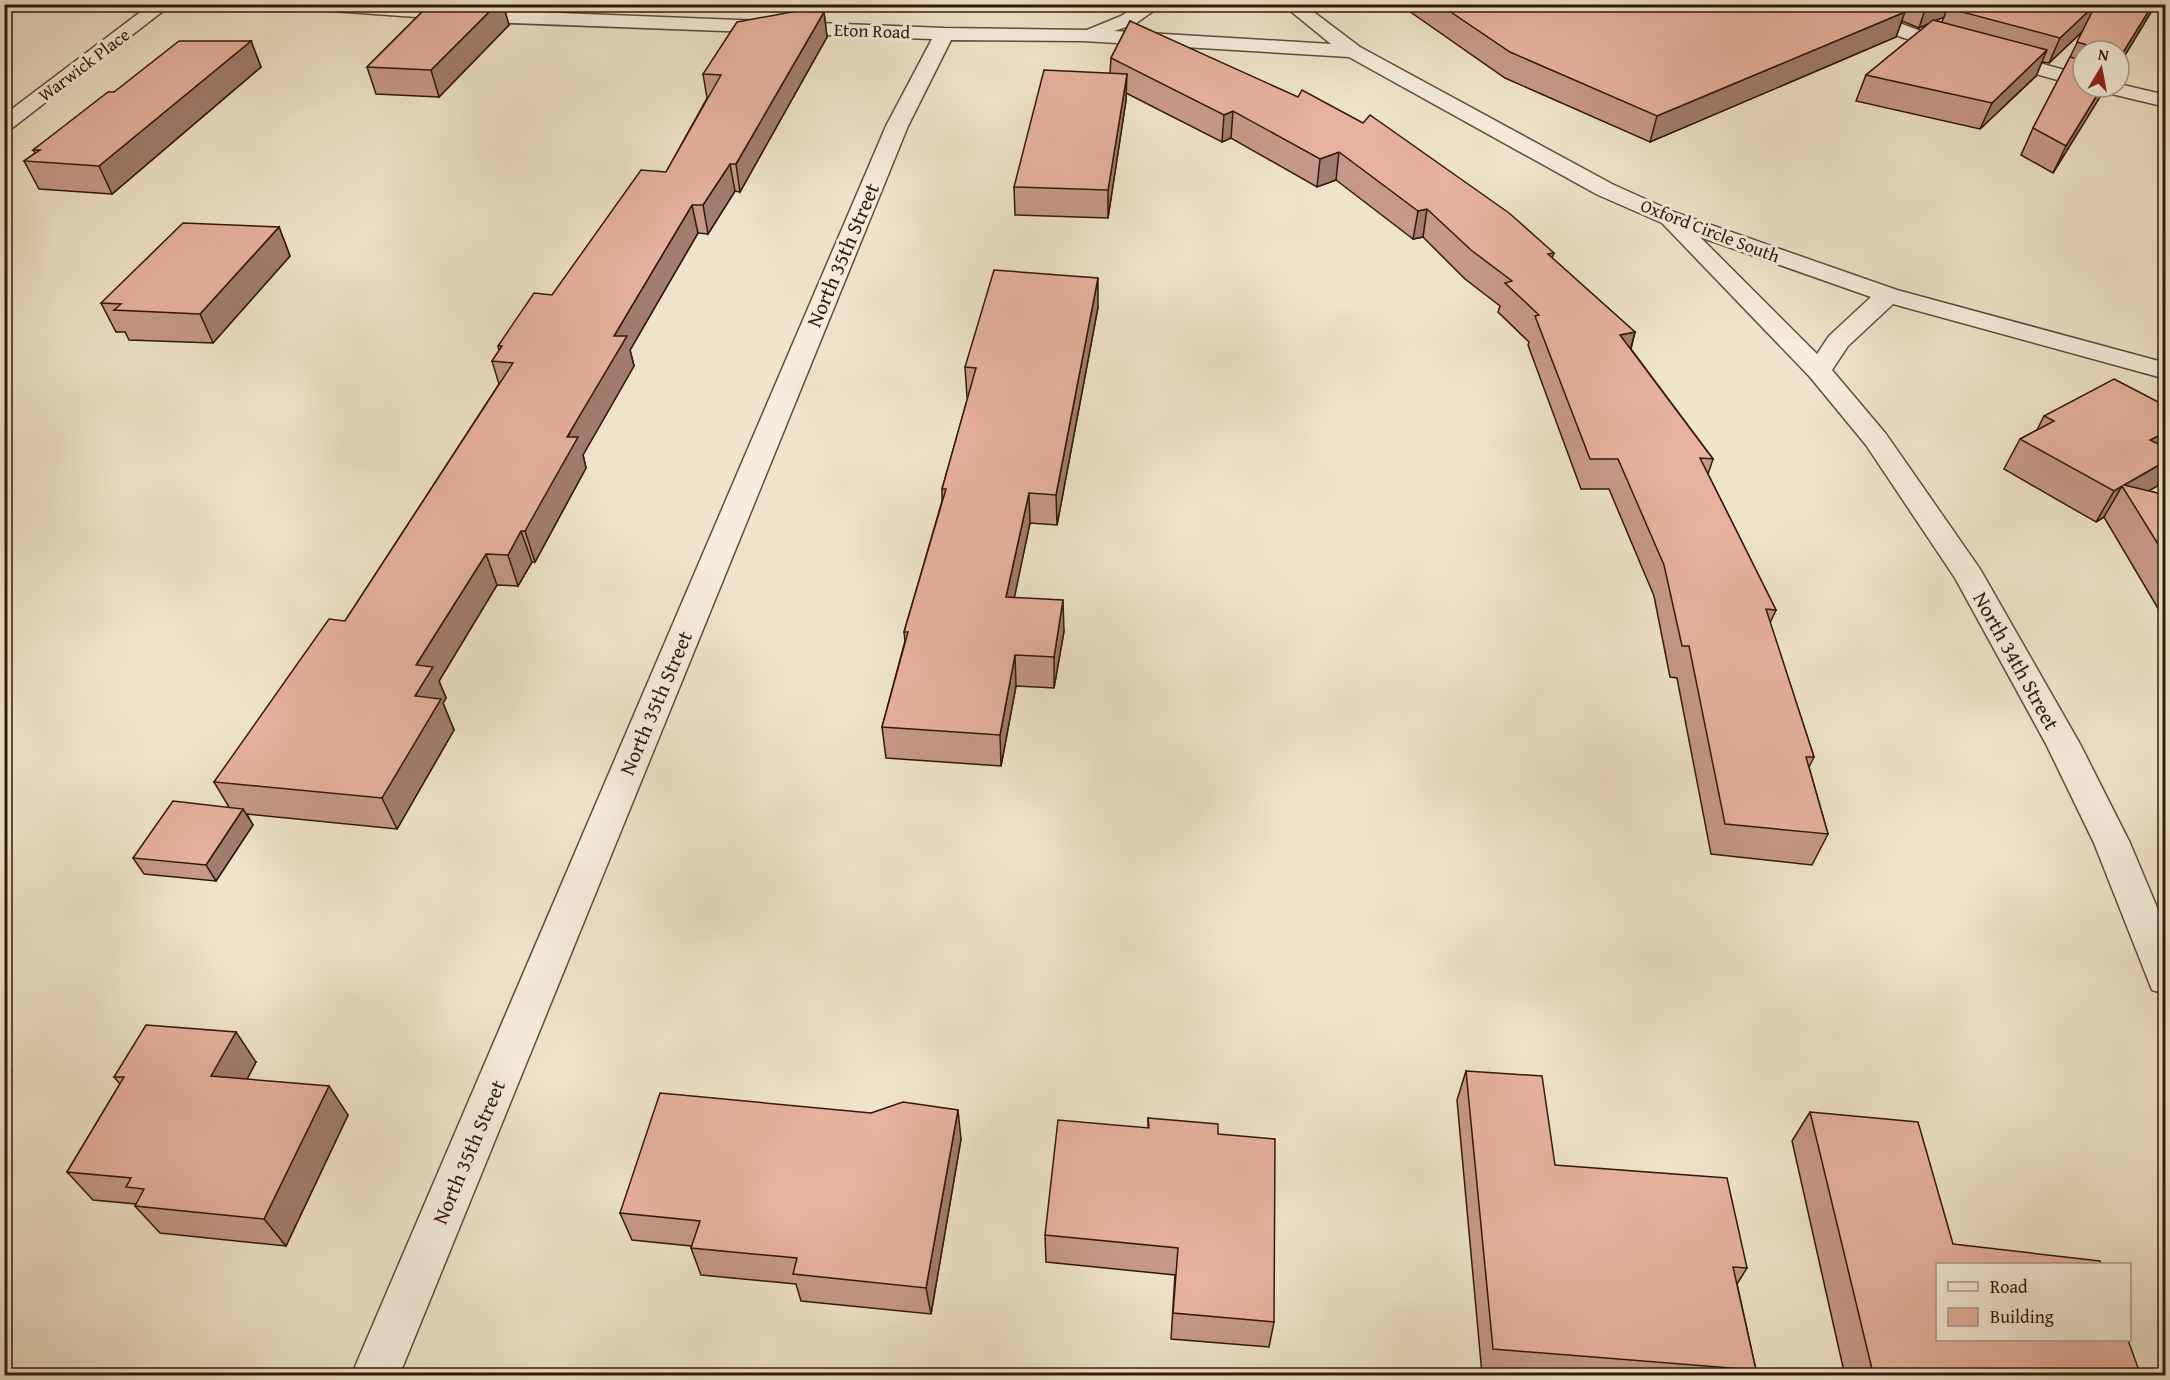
<svg xmlns="http://www.w3.org/2000/svg" width="2170" height="1380" font-family="'Gentium Book Plus',serif">
  <style>
    .lines { fill: none; stroke-linecap: round; stroke-linejoin: round }
    .street-casing { stroke: #614b3a; stroke-width: 3 }
    .street { fill: #f5eddd; fill-rule: evenodd }
    .wall { fill: #c7998a; stroke: #321809; stroke-width: 1.5; fill-rule: evenodd }
    .shaded-wall { fill: #a27d70; stroke: #321809; stroke-width: 1.5 }
    .building { fill: #e7b2a0; stroke: #321809; stroke-width: 1.5 }
    .labels { text-anchor: middle; stroke-width: 6; stroke-linejoin: round; paint-order: stroke }
    .far-street-label { font-size: 18px; fill: #321809; stroke: #f5eddd }
    .street-label { font-size: 21px; fill: #321809; stroke: #f5eddd }
  </style>
  <rect width="100%" height="100%" fill="#efe4cb"/>
  <filter id="stains"><feTurbulence type="fractalNoise" baseFrequency=".00333" numOctaves="4"/><feColorMatrix values="0 0 0 0 .2 0 0 0 0 .09 0 0 0 0 .02 0 0 0 .5 -.17"/></filter>
  <radialGradient id="worn" r=".72"><stop offset=".6" stop-color="#630" stop-opacity="0"/><stop offset="1" stop-color="#630" stop-opacity=".3"/></radialGradient>
  <g class="lines">
    <g class="street-casing">
      <g id="street">
        <polygon points="151,4 172,4 11,129 4,131 4,115"/>
        <path d="M 310,4 L 403,4 L 485,10 L 944,28 L 1087,30 L 1121,16 L 1140,4 L 1163,4 L 1135,24 L 1114,31 L 1331,44 L 1282,4 L 1303,4 L 1360,47 L 1612,184 L 1674,212 L 1897,290 L 2166,363 L 2166,379 L 1893,304 L 1848,346 L 1832,370 L 1886,434 L 1980,569 L 2080,744 L 2130,843 L 2166,929 L 2166,994 L 2152,990 L 2094,843 L 2046,744 L 1955,578 L 1866,445 L 1810,377 L 1662,223 L 1596,194 L 1349,57 L 1083,41 L 951,40 L 908,126 L 399,1376 L 351,1376 L 886,126 L 932,39 L 485,22 L 319,10 ZM 1700,237 L 1871,297 L 1829,336 L 1817,354 Z"/>
        <polygon points="1821,4 1849,4 1918,30 2083,75 2083,87 1904,38 1823,8"/>
        <polygon points="2119,84 2166,95 2166,107 2099,91 2096,87 2119,87"/>
      </g>
    </g>
    <use href="#street" class="street"/>
  </g>
  <g class="wall">
    <polygon points="430,4 516,4 517,9 504,9 509,25 439,97 376,94 367,67"/>
    <path d="M 1399,4 L 2156,4 L 2119,65 L 2119,51 L 2083,51 L 2083,87 L 2105,87 L 2053,173 L 2021,155 L 2033,128 L 2070,57 L 2083,31 L 2049,63 L 2042,62 L 2036,76 L 1980,129 L 1856,101 L 1866,75 L 1928,24 L 1919,28 L 1902,21 L 1896,37 L 1650,142 L 1505,78 ZM 1944,17 L 1942,22 L 1935,21 Z"/>
    <polygon points="824,12 827,37 740,192 735,191 708,234 698,233 630,350 634,366 583,455 586,468 535,562 532,562 518,586 497,585 439,681 446,698 443,703 454,730 397,829 247,814 253,825 216,881 144,874 133,858 229,807 214,782 345,621 499,384 492,361 499,351 498,346 552,295 666,172 707,98 703,74"/>
    <polygon points="1130,21 1554,253 1552,258 1635,332 1631,349 1713,459 1708,474 1776,610 1770,623 1814,757 1809,767 1828,834 1812,865 1711,854 1677,678 1670,677 1654,596 1609,489 1581,489 1528,345 1529,342 1498,312 1500,306 1465,279 1423,237 1413,239 1336,180 1317,187 1231,138 1222,142 1126,93 1126,100 1108,218 1015,215 1014,187 1110,73 1111,58"/>
    <polygon points="251,41 261,67 112,194 39,189 24,161 35,153 33,150 114,92"/>
    <polygon points="279,227 290,256 213,343 129,340 125,332 116,332 101,303"/>
    <polygon points="1098,307 1057,525 1030,523 1014,597 1064,631 1054,688 1016,686 1001,766 886,758 882,727 905,641 904,632 942,501 942,489 968,397 967,397 965,367"/>
    <polygon points="2166,406 2166,474 2159,485 2148,491 2166,495 2166,622 2104,517 2096,522 2004,469 2020,439 2037,430 2044,416"/>
    <polygon points="256,1062 247,1079 348,1115 286,1246 160,1233 135,1206 136,1204 93,1200 67,1172 120,1084 114,1077"/>
    <polygon points="1466,1071 1555,1165 1747,1268 1737,1284 1756,1370 1752,1376 1498,1376 1482,1374 1457,1100"/>
    <polygon points="1810,1112 1953,1244 2141,1376 1845,1376 1792,1141"/>
    <polygon points="1148,1118 1218,1134 1274,1322 1269,1347 1171,1339 1175,1275 1046,1262 1045,1235 1148,1128"/>
    <polygon points="961,1139 931,1314 801,1301 796,1284 701,1275 691,1248 691,1246 632,1240 620,1213"/>
  </g>
  <g class="shaded-wall">
    <polygon points="497,4 503,4 509,25 439,97 431,70"/>
    <polygon points="1927,4 1971,4 1947,8 1944,17 1919,28"/>
    <polygon points="2096,4 2086,28 2049,63 2060,38"/>
    <polygon points="2153,4 2156,4 2119,65 2119,59"/>
    <polygon points="824,12 827,37 740,192 736,164"/>
    <polygon points="1905,12 1896,37 1650,142 1657,116"/>
    <polygon points="251,41 261,67 112,194 99,166"/>
    <polygon points="2047,50 2036,76 1980,129 1992,103"/>
    <polygon points="1127,74 1126,100 1108,218 1108,190"/>
    <polygon points="2102,87 2105,87 2102,94 2053,173 2066,146"/>
    <polygon points="1233,111 1231,138 1222,142 1224,115"/>
    <polygon points="1339,152 1336,180 1317,187 1320,159"/>
    <polygon points="730,164 735,191 708,234 703,205"/>
    <polygon points="692,205 698,233 630,350 634,366 583,455 586,468 535,562 525,531 614,336"/>
    <polygon points="1427,209 1423,237 1413,239 1418,211"/>
    <polygon points="279,227 290,256 213,343 200,314"/>
    <polygon points="1098,278 1098,307 1057,525 1056,495"/>
    <polygon points="1635,332 1627,362 1620,335"/>
    <polygon points="2166,432 2166,452 2150,440"/>
    <polygon points="2166,461 2166,474 2159,485 2132,501 2124,485"/>
    <polygon points="2122,486 2104,517 2096,522 2114,491"/>
    <polygon points="1029,493 1030,523 1008,628 1006,597"/>
    <polygon points="521,531 532,562 518,586 508,555"/>
    <polygon points="486,554 497,585 439,681 446,698 443,703 454,730 397,829 382,798 415,696 416,665"/>
    <polygon points="1063,600 1064,631 1054,688 1054,657"/>
    <polygon points="1015,655 1016,686 1001,766 1000,735"/>
    <polygon points="243,809 253,825 216,881 206,865"/>
    <polygon points="236,1032 256,1062 233,1106 211,1076"/>
    <polygon points="4,1062 12,1071 4,1081"/>
    <polygon points="329,1086 348,1115 286,1246 264,1219"/>
    <polygon points="958,1110 961,1139 931,1314 926,1288"/>
  </g>
  <g class="building">
    <polygon points="430,4 497,4 431,70 367,67"/>
    <polygon points="1439,4 1883,4 1905,12 1657,116 1510,52"/>
    <polygon points="1952,4 2096,4 2060,38 1947,8"/>
    <polygon points="2096,4 2153,4 2119,59 2119,51 2096,51 2097,48 2077,42"/>
    <polygon points="797,11 824,12 736,164 730,164 703,205 692,205 614,336 627,336 567,437 578,437 525,531 521,531 508,555 486,554 416,665 433,667 415,696 441,699 382,798 214,782 329,619 345,621 513,363 492,361 502,346 498,346 534,293 552,295 641,170 666,172 721,75 703,74 737,22"/>
    <polygon points="1933,20 2047,50 1992,103 1866,75"/>
    <polygon points="1130,21 1298,97 1302,90 1363,123 1370,115 1509,213 1554,253 1548,254 1635,332 1620,335 1713,459 1700,458 1776,610 1766,609 1814,757 1806,757 1828,834 1725,824 1689,646 1682,646 1664,565 1618,459 1590,459 1535,316 1539,315 1505,283 1512,281 1471,250 1427,209 1418,211 1339,152 1320,159 1233,111 1224,115 1111,58"/>
    <polygon points="179,41 251,41 99,166 24,161 40,150 33,150 108,92 114,92"/>
    <polygon points="2070,57 2083,60 2083,87 2102,87 2066,146 2033,128"/>
    <polygon points="1044,70 1127,74 1108,190 1014,187"/>
    <polygon points="183,223 279,227 200,314 114,310 121,304 101,303"/>
    <polygon points="994,270 1098,278 1056,495 1029,493 1006,597 1063,600 1054,657 1015,655 1000,735 882,727 908,632 904,632 946,489 942,489 976,368 965,367"/>
    <polygon points="2114,379 2166,406 2166,432 2150,440 2166,448 2166,461 2124,485 2166,495 2166,557 2122,486 2114,491 2020,439 2054,421 2044,416"/>
    <polygon points="173,801 243,809 206,865 133,858"/>
    <polygon points="146,1025 236,1032 211,1076 329,1086 264,1219 135,1206 144,1189 126,1187 131,1178 67,1172 124,1077 114,1077"/>
    <polygon points="1466,1071 1542,1076 1555,1165 1727,1178 1747,1268 1733,1267 1756,1370 1493,1349"/>
    <polygon points="660,1093 871,1113 903,1102 958,1110 926,1288 793,1274 797,1258 691,1248 700,1221 620,1213"/>
    <polygon points="1810,1112 1918,1122 1953,1244 2100,1261 2101,1264 1938,1264 1938,1340 2128,1340 2141,1376 1926,1376 1872,1369"/>
    <polygon points="1148,1118 1218,1124 1218,1134 1275,1139 1274,1322 1173,1313 1178,1248 1045,1235 1058,1120 1149,1128"/>
  </g>
  <g class="labels">
    <g class="far-street-label">
      <text transform="translate(872 31) rotate(2)" y="6">Eton Road</text>
      <text transform="translate(84 65) rotate(-37)" y="6">Warwick Place</text>
      <text transform="translate(1710 231) rotate(21)" y="6">Oxford Circle South</text>
    </g>
    <g class="street-label">
      <text transform="translate(843 255) rotate(-67)" y="7">North 35th Street</text>
      <text transform="translate(2016 661) rotate(61)" y="7">North 34th Street</text>
      <text transform="translate(656 703) rotate(-67)" y="7">North 35th Street</text>
      <text transform="translate(469 1152) rotate(-67)" y="7">North 35th Street</text>
    </g>
  </g>
  <rect width="2170" height="1380" fill="none" stroke="#efe4cb" stroke-width="24"/>
  <rect x="6" y="6" width="2158" height="1368" fill="none" stroke="#321809" stroke-width="3"/>
  <rect x="12" y="12" width="2146" height="1356" fill="none" stroke="#321809" stroke-width="1.5"/>
  <rect x="1936" y="1263" width="195" height="78" fill="#f5eddd" stroke="#a79888" stroke-width="1.5"/>
  <rect x="1948" y="1282" width="30" height="9" fill="#f5eddd" stroke="#a79888" stroke-width="1.5"/>
  <text x="1990" y="1293" font-size="18" fill="#321809">Road</text>
  <rect x="1948" y="1308" width="30" height="18" fill="#e7b2a0" stroke="#a79888" stroke-width="1.5"/>
  <text x="1990" y="1323" font-size="18" fill="#321809">Building</text>
  <g transform="translate(2101 69) rotate(10)"><circle r="28" fill="#f5eddd" stroke="#a79888" stroke-width="1.5"/>
  <path d="M0-4.5L10 22L0 15L-10 22Z" fill="#8f2418"/>
  <text y="-9" font-size="16" font-weight="bold" text-anchor="middle" fill="#321809">N</text>
  </g>
  <rect width="100%" height="100%" filter="url(#stains)"/>
  <rect width="100%" height="100%" fill="url(#worn)"/>
</svg>
